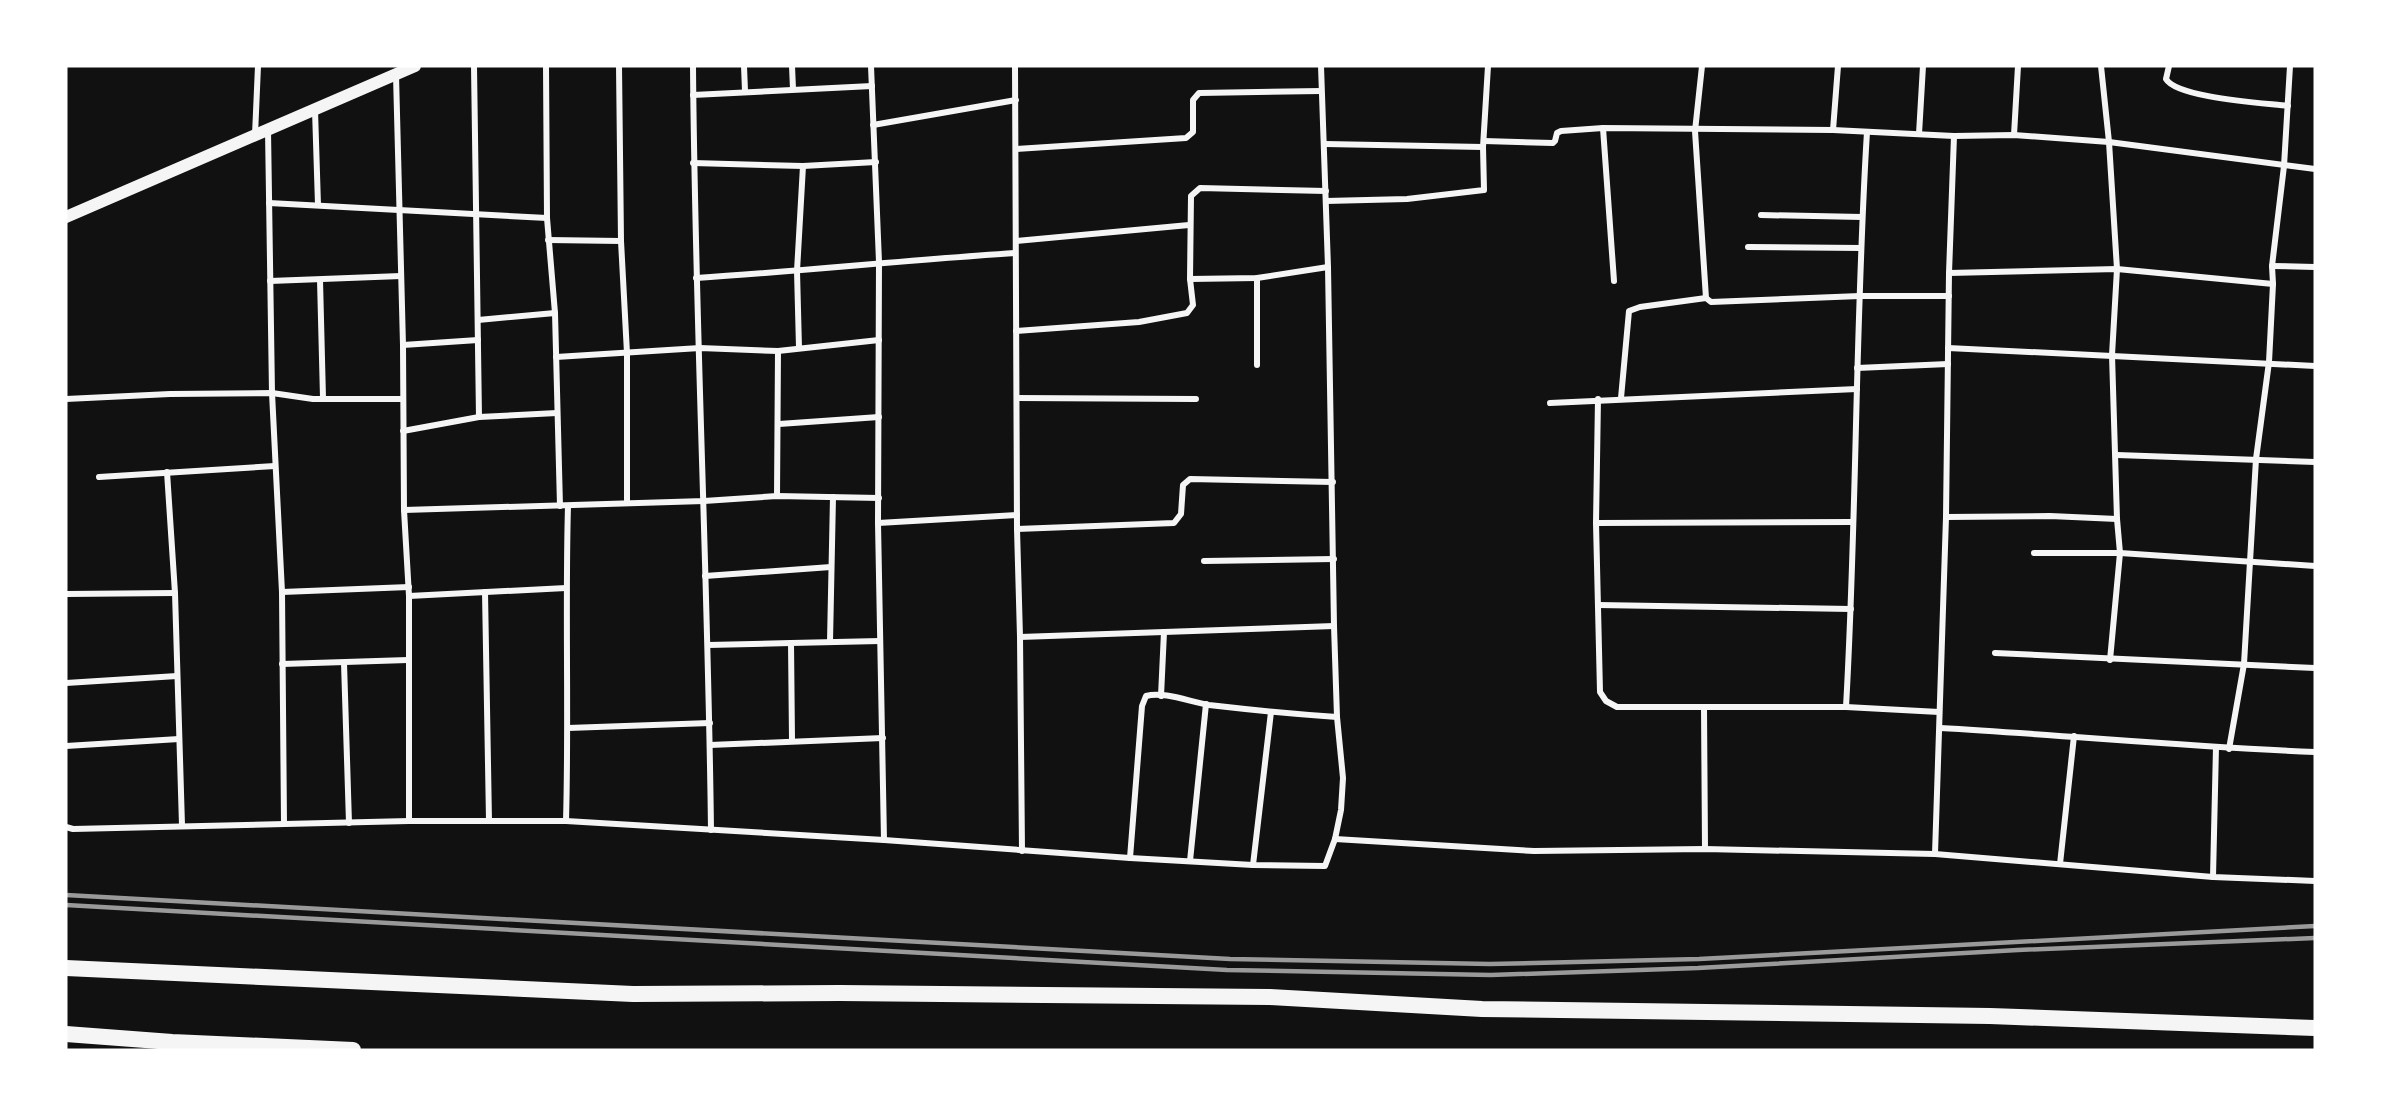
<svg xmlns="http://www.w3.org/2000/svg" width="2381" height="1116" font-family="Merriweather,serif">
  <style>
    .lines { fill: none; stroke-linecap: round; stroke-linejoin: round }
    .minor { stroke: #f5f5f5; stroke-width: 6 }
    .secondary { stroke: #f5f5f5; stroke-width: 12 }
    .trunk { stroke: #f5f5f5; stroke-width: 16 }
    .rail { stroke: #9a9a9a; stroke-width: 4.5 }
  </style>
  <rect width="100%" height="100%" fill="#111"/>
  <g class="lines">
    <g class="minor">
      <polyline points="474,66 479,417"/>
      <polyline points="546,66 547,218 555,313 560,506"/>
      <polyline points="619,66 621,241 627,353 627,503"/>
      <path d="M 693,66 C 695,321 708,575 711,830"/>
      <polyline points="744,66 745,91"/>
      <polyline points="792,66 793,89"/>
      <polyline points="871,66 879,262 878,523 884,840"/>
      <polyline points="1015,66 1017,529 1020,637 1022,851"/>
      <polyline points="1702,66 1695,131 1706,298 1711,302 1860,296 1949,296"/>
      <polyline points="2101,66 2109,142 2117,269 2112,355 2117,519 2120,553 2110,660"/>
      <path d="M 2169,66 L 2166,79 C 2177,98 2264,103 2288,106"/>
      <polyline points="396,75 403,345 404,510 409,596 409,821"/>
      <polyline points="693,95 872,86"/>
      <polyline points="315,110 318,205"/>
      <polyline points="873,125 1016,100"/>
      <polyline points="1603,128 1614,281"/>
      <polyline points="268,130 272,393 282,592 284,824"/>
      <polyline points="1833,130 1838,66"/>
      <polyline points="1919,134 1923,66"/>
      <polyline points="255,135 258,66"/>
      <polyline points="2014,135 2018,66"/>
      <polyline points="1484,141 1553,143 1555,141 1557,133 1561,131 1603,128 1833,130 1954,136 2014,135 2109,142 2315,169"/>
      <polyline points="1325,144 1483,147"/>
      <polyline points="1016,149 1186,138 1193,132 1193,100 1199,93 1321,91"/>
      <polyline points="693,163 803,166 876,162"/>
      <polyline points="1326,201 1407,199 1484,190 1483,147 1488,66"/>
      <polyline points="269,203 547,218"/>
      <polyline points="1761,215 1862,217"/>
      <polyline points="548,240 621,241"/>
      <polyline points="1016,241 1189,225"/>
      <polyline points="1748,247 1861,248"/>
      <polyline points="2272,266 2315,267"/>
      <polyline points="1949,273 2117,269 2273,284"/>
      <path d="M 696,278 C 802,271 909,260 1015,253"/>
      <polyline points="1190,279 1257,278 1328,267"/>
      <polyline points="320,280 323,398"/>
      <polyline points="270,281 401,276"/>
      <polyline points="478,320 555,313"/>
      <polyline points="1016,331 1139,322 1187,313 1193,305 1190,279 1191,196 1200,188 1326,191"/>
      <polyline points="403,345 478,340"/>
      <polyline points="799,348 797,271 803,166"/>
      <polyline points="1948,348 2315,366"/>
      <polyline points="556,357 700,348 778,351 879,340"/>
      <polyline points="1257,365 1257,278"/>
      <polyline points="1857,368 1948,364"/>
      <polyline points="1017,398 1196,399"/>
      <polyline points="1621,398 1629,311 1640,307 1706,298"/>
      <polyline points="66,399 170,394 272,393 313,399 402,399"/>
      <polyline points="1598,399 1596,523 1600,692 1606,701 1617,707 1846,707 1939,712"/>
      <polyline points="1550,403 1857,389"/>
      <polyline points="779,424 879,417"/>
      <polyline points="403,431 479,417 557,413"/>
      <polyline points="2117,455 2315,462"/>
      <polyline points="167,472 175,593 182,825"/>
      <polyline points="99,477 275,466"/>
      <polyline points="777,496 778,351"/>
      <polyline points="404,510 704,501 777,496 879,498"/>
      <polyline points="1946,517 2050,516 2117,519"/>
      <polyline points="878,523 1017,515"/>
      <polyline points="1596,523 1853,522"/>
      <polyline points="1017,529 1174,523 1181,514 1183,485 1190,479 1333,482"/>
      <polyline points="2034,553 2120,553 2315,566"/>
      <polyline points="1204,561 1334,559"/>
      <polyline points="705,576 831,567"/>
      <polyline points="282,592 409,587"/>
      <polyline points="485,592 489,821"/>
      <polyline points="66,594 175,593"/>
      <polyline points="409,596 566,588"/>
      <polyline points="1598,605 1851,609"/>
      <polyline points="1020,637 1334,626"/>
      <polyline points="830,642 833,497"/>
      <polyline points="708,645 791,643"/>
      <polyline points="1995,653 2315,668"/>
      <polyline points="344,663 349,823"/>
      <polyline points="282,664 408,660"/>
      <polyline points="66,683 177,676"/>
      <polyline points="1161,696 1164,632"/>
      <polyline points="1704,707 1705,849"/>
      <path d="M 1846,707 C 1857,515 1855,324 1867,132"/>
      <polyline points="568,728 710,723"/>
      <path d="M 1940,728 C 2065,735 2190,747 2315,752"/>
      <polyline points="792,740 791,643 880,641"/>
      <polyline points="710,745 883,738"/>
      <polyline points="66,746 179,739"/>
      <polyline points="2229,749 2244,664 2256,459 2269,362 2273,284 2272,266 2284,166 2290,66"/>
      <path d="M 566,821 C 569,716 565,611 568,506"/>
      <polyline points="66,827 73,829 409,821 566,821 884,840 1130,858 1253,865 1325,866 1335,839 1341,810 1343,778 1337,717 1334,626 1328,267 1321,66"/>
      <polyline points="1335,839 1534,851 1705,849 1935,854 2213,877 2315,881"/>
      <polyline points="1935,854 1946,517 1949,273 1954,136"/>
      <path d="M 1130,858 L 1142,706 L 1146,696 C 1164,691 1190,702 1209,705 C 1252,710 1294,714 1337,717"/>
      <polyline points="1190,861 1206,704"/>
      <polyline points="2060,864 2074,736"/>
      <polyline points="1253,865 1271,712"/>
      <polyline points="2213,877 2216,747"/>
    </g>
    <polyline class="secondary" points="66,217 415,66"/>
    <g class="trunk">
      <polyline points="66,968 633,994 840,993 1270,997 1482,1009 1990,1016 2315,1028"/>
      <polyline points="66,1034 172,1042 353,1050"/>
    </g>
    <g class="rail">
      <polyline points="66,895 1230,959 1490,964 1699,959 2315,926"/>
      <polyline points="66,905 1227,970 1491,975 1698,968 2018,950 2315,938"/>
    </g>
  </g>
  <rect width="2381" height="1116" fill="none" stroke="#ffffff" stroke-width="135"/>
</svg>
